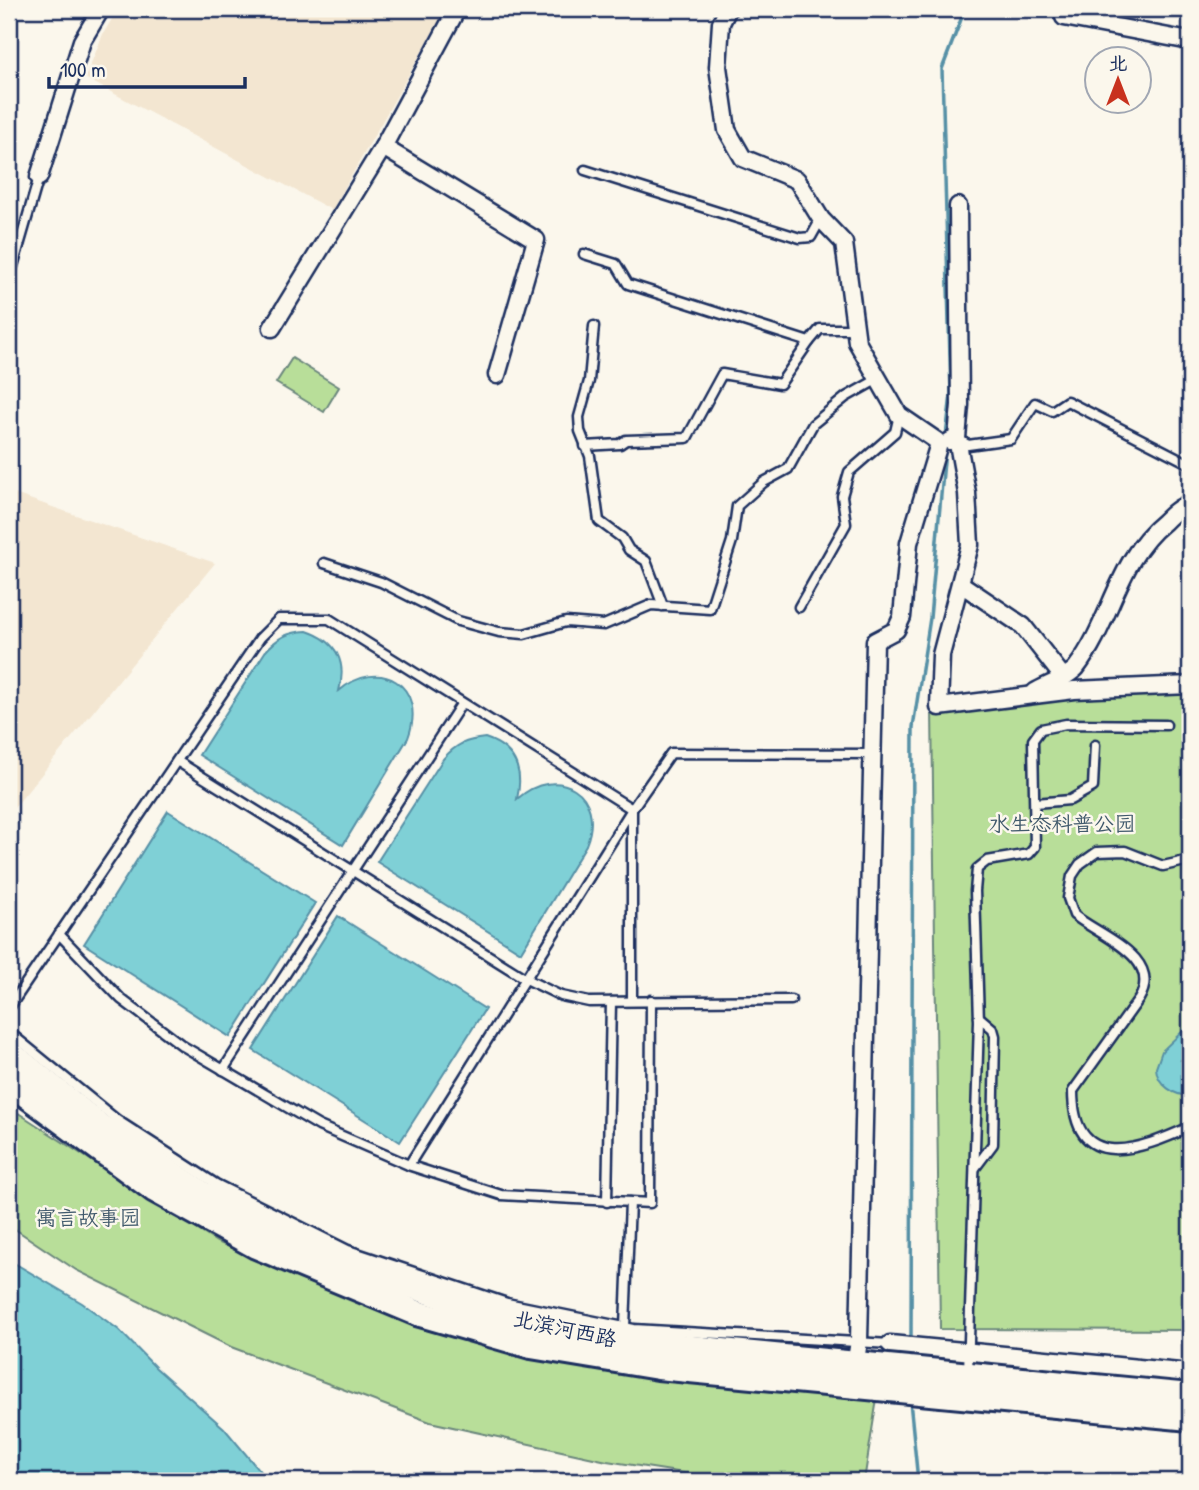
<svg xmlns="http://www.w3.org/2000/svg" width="1199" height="1490" font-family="'Patrick Hand','LXGW WenKai TC',sans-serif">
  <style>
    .built { fill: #f3e6d1 }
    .green { fill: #b8de99; stroke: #6a867c; stroke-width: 2 }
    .water { fill: #7fd0d6; stroke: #5790a6; stroke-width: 2 }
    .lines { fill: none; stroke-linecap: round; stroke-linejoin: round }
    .stream { stroke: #5790a6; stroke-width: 3.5 }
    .lane-casing { stroke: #1b2f5e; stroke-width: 13 }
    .street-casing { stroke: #1b2f5e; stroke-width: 21 }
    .primary-casing { stroke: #1b2f5e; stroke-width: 30 }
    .lane { stroke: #fbf7ec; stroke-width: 8 }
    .street { stroke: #fbf7ec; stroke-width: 16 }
    .primary { stroke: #fbf7ec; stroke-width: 24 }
    .labels { text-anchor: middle; stroke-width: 5; stroke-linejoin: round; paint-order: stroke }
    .park-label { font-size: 21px; fill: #425b6d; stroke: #fbf7ec }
    .street-label { font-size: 21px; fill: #1b2f5e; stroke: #fbf7ec }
  </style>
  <rect width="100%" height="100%" fill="#fbf7ec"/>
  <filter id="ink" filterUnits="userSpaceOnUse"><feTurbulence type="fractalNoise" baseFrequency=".0143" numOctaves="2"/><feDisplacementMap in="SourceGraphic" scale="14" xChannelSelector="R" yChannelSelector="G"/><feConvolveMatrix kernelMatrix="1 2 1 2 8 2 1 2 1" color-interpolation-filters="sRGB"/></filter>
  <g filter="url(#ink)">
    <g class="built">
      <polygon points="118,9 446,9 332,210 85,78 103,34"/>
      <polygon points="9,492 215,563 9,814"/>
    </g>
    <g class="green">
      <polygon points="292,358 339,387 324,412 276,383"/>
      <polygon points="1190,688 1190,1330 940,1329 932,708"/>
      <polygon points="9,1107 217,1242 494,1349 693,1381 877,1399 864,1481 735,1481 607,1461 430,1422 231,1347 76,1270 9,1225"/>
    </g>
    <g class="water">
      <path d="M 307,631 C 337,641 347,662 339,691 C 379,656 428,685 408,738 L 343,845 L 199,755 L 265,652 C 278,637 288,632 307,631 Z"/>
      <path d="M 485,738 C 515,748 524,769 517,799 C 557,763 607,793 586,845 L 521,952 L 377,862 L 443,759 C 456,744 466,740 485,738 Z"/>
      <polygon points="168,811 315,903 230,1037 84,944"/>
      <polygon points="338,916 485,1009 400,1142 253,1050"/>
      <path d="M 1190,1024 L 1190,1052 L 1181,1060 L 1190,1064 L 1190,1096 C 1175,1096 1157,1085 1156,1068 L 1162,1051 Z"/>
      <polygon points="9,1260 82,1303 119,1330 156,1368 224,1428 268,1481 9,1481"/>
    </g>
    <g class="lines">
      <g class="stream">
        <polyline points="946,436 951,395 942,69 965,9"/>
        <polyline points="911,1340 913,727 930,618 945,450"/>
        <polyline points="910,1401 918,1481"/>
      </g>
      <g class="lane-casing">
        <g id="lane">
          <polyline points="585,170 800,238 811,237 821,219"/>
          <polyline points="584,254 616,264 628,284 809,342 820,329 855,329"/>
          <polyline points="9,270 12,270 39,177"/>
          <polyline points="594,326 589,381 579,417 580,431 590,456 599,521 622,538 629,550 646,561 663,606"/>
          <polyline points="958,439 968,445 1011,439 1035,403 1052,411 1067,401 1190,464"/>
          <polyline points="585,446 620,444 626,440 687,438 722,374 780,384 809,342"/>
          <polyline points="324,563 381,582 458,621 499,632 524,634 566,622 604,625 651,605 710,609 732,541 737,506 764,482 788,469 813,424 846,397 878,379"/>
          <polyline points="799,607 846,524 842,496 849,472 895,432 899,415"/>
          <polyline points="177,761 526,979 561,996 589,1002 791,1000"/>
          <polyline points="1035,803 1070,800 1093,787 1095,745"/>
          <polyline points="632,809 632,1001"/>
          <path d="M 1190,860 L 1163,866 L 1125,851 L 1097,852 L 1080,864 L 1072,876 L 1068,898 L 1074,915 C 1098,935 1164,957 1139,999 L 1073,1091 C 1073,1176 1142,1149 1190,1127"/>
          <polyline points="59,934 121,999 183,1046 319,1126 411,1166 501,1195 650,1203 651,1000"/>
          <polyline points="9,1008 260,638 279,619 329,619 632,809"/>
          <polyline points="9,1032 117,1120 216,1184 348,1250 507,1303 634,1329 890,1344"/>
          <polyline points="223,1070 462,703"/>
          <polyline points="409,1165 632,809 671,753 872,754"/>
          <polyline points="975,1168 993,1144 995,1036 993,1029 979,1017"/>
          <polyline points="607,1202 611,1002"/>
          <polyline points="625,1327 630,1202"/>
          <polyline points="968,1373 979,1021 975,891 977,869 987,861 1029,854 1035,847 1033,740 1041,729 1066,724 1166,725"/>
        </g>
      </g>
      <g class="street-casing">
        <g id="street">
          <polyline points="728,9 721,23 718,67 727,130 743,158 797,180 821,219 844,243 857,342 899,415 937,441 938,447 909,543 902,617 896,630 875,641 859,1341 854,1373"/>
          <polyline points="1065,9 1064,17 1190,41"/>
          <polyline points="383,147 536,240 497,375"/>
          <polyline points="39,177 82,41 101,9"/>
          <polyline points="272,328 383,147 457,9"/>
          <polyline points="957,438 967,493 970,545 941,655 939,707 1074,690 1190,685"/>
          <polyline points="950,441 957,438 960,405 958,206"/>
          <polyline points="961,584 1023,626 1063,677"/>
          <path d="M 1035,692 C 1047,685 1067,678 1076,668 C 1112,621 1117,560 1164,522 C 1172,514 1179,507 1190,504"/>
          <polyline points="890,1344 1190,1373"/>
        </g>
      </g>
      <g class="primary-casing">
        <g id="primary">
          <polyline points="9,1052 101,1127 203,1194 338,1261 501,1316 630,1342 1190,1396"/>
          <polyline points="9,1082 155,1190 256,1246 417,1313 531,1346 658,1367 1190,1418"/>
        </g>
      </g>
      <use href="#lane" class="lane"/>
      <use href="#street" class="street"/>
      <use href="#primary" class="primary"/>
    </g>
  </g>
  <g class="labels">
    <g class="park-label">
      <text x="1062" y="831">水生态科普公园</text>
      <text x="88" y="1225">寓言故事园</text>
    </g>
    <g class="street-label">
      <text transform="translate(565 1329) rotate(12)" y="7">北滨河西路</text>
    </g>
  </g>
  <rect width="1199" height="1490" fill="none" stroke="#fbf7ec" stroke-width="35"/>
  <rect x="18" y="18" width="1164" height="1455" fill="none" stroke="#1b2f5e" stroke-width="2.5" filter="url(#ink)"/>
  <g transform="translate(1118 80)"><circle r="33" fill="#fbf7ec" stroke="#a1a7b3" stroke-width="2"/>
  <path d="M0-5L12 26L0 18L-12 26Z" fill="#c8321e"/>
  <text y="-10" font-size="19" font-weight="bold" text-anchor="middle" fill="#1b2f5e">北</text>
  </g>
  <path d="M49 77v10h196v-10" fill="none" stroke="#1b2f5e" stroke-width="3.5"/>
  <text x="60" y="77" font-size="21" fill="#1b2f5e" stroke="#fbf7ec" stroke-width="5" paint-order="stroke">100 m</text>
</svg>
